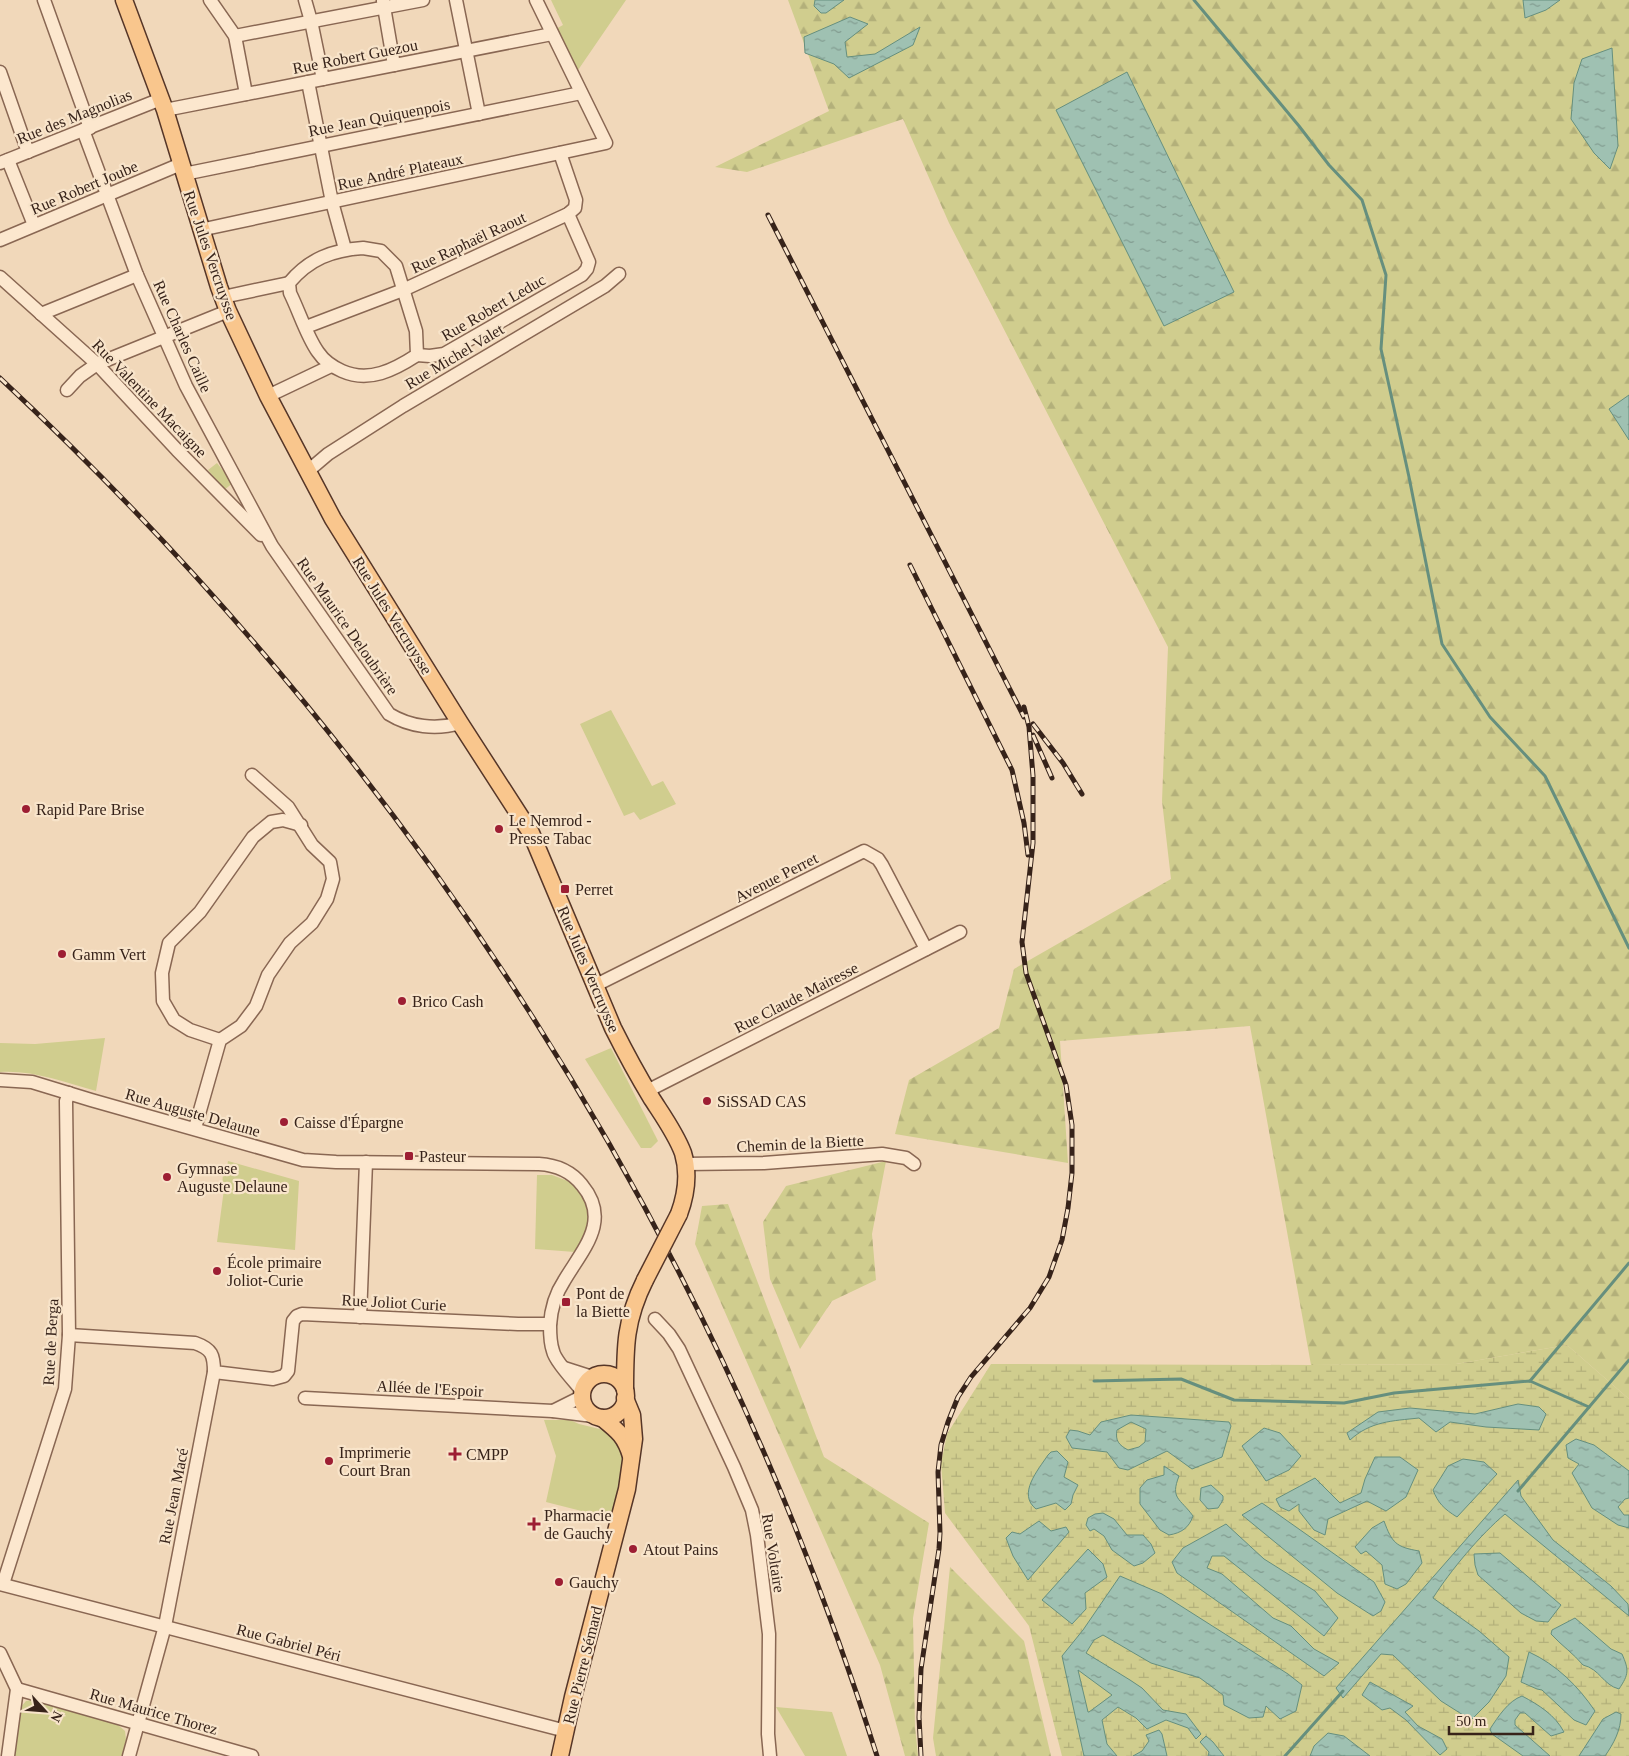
<svg xmlns="http://www.w3.org/2000/svg" width="1629" height="1756" font-family="'Times New Roman',serif">
  <style>
    .green { fill: #d0cd8e }
    .forest { fill: url(#forest-firs) }
    .wetland { fill: url(#wetland-marsh) }
    .water { fill: url(#water-ripples); stroke: #668f7e; fill-rule: evenodd }
    .lines { fill: none; stroke-linecap: round; stroke-linejoin: round }
    .stream { stroke: #668f7e; stroke-width: 3 }
    .minor-casing { stroke: #896753; stroke-width: 15 }
    .major-casing { stroke: #563628; stroke-width: 19 }
    .minor { stroke: #fce7ce; stroke-width: 12 }
    .major { stroke: #f9c68d; stroke-width: 16 }
    .rail-casing { stroke: #37231a; stroke-width: 5 }
    .rail { stroke: #f8e4ca; stroke-width: 3; stroke-dasharray: 9; stroke-linecap: butt }
    .major-bridge-casing { stroke: #563628; stroke-width: 19; stroke-linecap: butt }
    .major-bridge { stroke: #f9c68d; stroke-width: 16 }
    .poi-dot { fill: #9d1e33; stroke: #f8e4ca; stroke-width: 2 }
    .labels { text-anchor: middle; stroke-width: 4.5; stroke-linejoin: round; paint-order: stroke }
    .street-label { font-size: 16px; fill: #37231a; stroke: #f8e4ca }
    .poi-label { font-size: 16px; fill: #37231a; stroke: #f8e4ca; text-anchor: start }
  </style>
  <defs>
    <pattern id="forest-firs" width="22" height="20" patternUnits="userSpaceOnUse" patternTransform="scale(1.25)"><rect width="22" height="20" fill="#d0cd8e"/><path d="M5 1l3.5 6h-7zM16 11l3.5 6h-7z" fill="#b3b07a"/></pattern>
    <pattern id="wetland-marsh" width="20" height="14" patternUnits="userSpaceOnUse" patternTransform="scale(1.25)"><rect width="20" height="14" fill="#d0cd8e"/><path d="M1 5h8M5 5V1M11 12h8M15 12V8" fill="none" stroke="#b3b07a"/></pattern>
    <pattern id="water-ripples" width="26" height="14" patternUnits="userSpaceOnUse" patternTransform="scale(1.25)"><rect width="26" height="14" fill="#9fc1b2"/><path d="M2 4q2-2 4 0t4 0M15 11q2-2 4 0t4 0" fill="none" stroke="#829c90"/></pattern>
  </defs>
  <rect width="100%" height="100%" fill="#f1d8ba"/>
  <g class="green">
    <polygon points="551,0 626,0 576,73 554,30 563,25"/>
    <polygon points="217,463 233,483 224,490 208,470"/>
    <polygon points="611,710 652,786 663,781 676,804 640,820 634,812 624,816 580,724"/>
    <path d="M 105,1038 L 96,1091 C 64,1082 33,1070 0,1072 L 0,1043 L 35,1044 Z"/>
    <polygon points="611,1048 658,1141 651,1148 641,1148 585,1059"/>
    <polygon points="228,1161 299,1181 295,1250 217,1242 224,1189 222,1188 223,1173 226,1173"/>
    <polygon points="537,1175 552,1175 573,1183 587,1202 589,1224 575,1252 535,1249"/>
    <polygon points="544,1420 570,1420 579,1424 608,1431 625,1441 623,1469 613,1519 546,1502 556,1456"/>
    <polygon points="32,1700 118,1725 125,1731 126,1740 122,1756 14,1756 20,1708 26,1701"/>
    <polygon points="776,1707 832,1712 847,1756 805,1756"/>
  </g>
  <g class="forest">
    <polygon points="788,0 1629,0 1629,1399 1567,1345 1456,1364 1311,1365 1250,1026 1060,1041 1068,1163 895,1134 909,1080 999,1028 1014,969 1171,879 1162,801 1168,647 949,223 903,119 747,172 715,167 829,111"/>
    <polygon points="886,1161 872,1234 876,1280 832,1301 800,1349 770,1279 763,1222 786,1186"/>
    <polygon points="728,1204 824,1457 929,1523 913,1618 915,1727 918,1756 905,1756 880,1665 695,1244 702,1206"/>
    <polygon points="950,1567 1024,1641 1051,1756 936,1756 933,1738"/>
  </g>
  <polygon class="wetland" points="1567,1345 1629,1399 1629,1756 1370,1756 1344,1737 1314,1746 1310,1756 1062,1756 1029,1626 945,1513 941,1464 947,1434 991,1364 1311,1365 1456,1364"/>
  <g class="water">
    <polygon points="815,0 844,0 826,13 821,13 814,6"/>
    <polygon points="1523,0 1560,0 1546,10 1525,18"/>
    <polygon points="850,17 868,24 845,42 847,57 875,54 920,27 913,45 849,78 834,64 805,53 804,37"/>
    <polygon points="1612,48 1618,146 1610,169 1594,153 1571,119 1574,83 1582,59"/>
    <polygon points="1127,72 1234,292 1164,326 1056,110"/>
    <polygon points="1629,395 1629,440 1609,409"/>
    <path d="M 1518,1404 L 1539,1407 L 1546,1414 L 1539,1430 L 1486,1427 L 1450,1422 L 1436,1432 L 1419,1418 C 1392,1421 1371,1421 1350,1440 L 1347,1433 L 1378,1412 L 1410,1408 L 1475,1414 Z"/>
    <path d="M 1131,1415 L 1229,1422 L 1231,1426 L 1222,1457 L 1192,1469 L 1167,1451 L 1128,1470 L 1119,1468 L 1107,1452 L 1072,1448 L 1066,1437 L 1070,1430 L 1078,1431 L 1090,1435 L 1101,1422 ZM 1131,1422 L 1146,1429 L 1145,1442 L 1139,1447 L 1128,1450 C 1119,1445 1115,1441 1117,1430 Z"/>
    <polygon points="1264,1428 1280,1433 1301,1456 1289,1470 1266,1481 1242,1446"/>
    <polygon points="1576,1439 1594,1445 1629,1471 1629,1498 1625,1499 1618,1507 1624,1515 1629,1515 1629,1528 1618,1525 1592,1508 1572,1473 1579,1464 1568,1458 1566,1445"/>
    <path d="M 1057,1451 L 1068,1462 L 1064,1477 L 1078,1485 L 1073,1495 L 1071,1504 L 1065,1510 L 1056,1503 L 1036,1509 C 1017,1494 1038,1470 1048,1455 L 1051,1452 Z"/>
    <polygon points="1375,1457 1400,1457 1418,1470 1406,1497 1386,1511 1367,1501 1328,1519 1325,1535 1314,1530 1299,1511 1299,1504 1289,1511 1280,1507 1276,1499 1315,1478 1340,1503 1361,1493 1365,1479"/>
    <path d="M 1463,1459 L 1484,1462 L 1497,1474 L 1457,1517 C 1444,1509 1438,1503 1433,1490 L 1448,1466 Z"/>
    <path d="M 1164,1466 L 1179,1476 C 1170,1499 1180,1498 1193,1516 C 1189,1528 1181,1533 1169,1535 L 1160,1530 L 1140,1504 L 1140,1488 L 1147,1480 L 1164,1475 Z"/>
    <path d="M 1518,1480 L 1521,1496 L 1553,1540 L 1611,1586 L 1628,1604 L 1629,1616 L 1505,1514 C 1481,1534 1450,1571 1433,1598 L 1479,1631 L 1509,1657 L 1506,1676 L 1489,1702 L 1471,1720 L 1441,1701 L 1393,1655 L 1381,1654 L 1343,1698 L 1336,1688 Z"/>
    <polygon points="1211,1485 1223,1496 1223,1500 1218,1508 1208,1509 1200,1500 1201,1488"/>
    <polygon points="1262,1503 1374,1582 1385,1602 1381,1611 1373,1616 1337,1593 1242,1515"/>
    <polygon points="1103,1513 1114,1519 1127,1535 1143,1535 1151,1544 1155,1553 1143,1563 1134,1566 1112,1550 1104,1536 1094,1529 1090,1531 1086,1525 1088,1518 1095,1514"/>
    <polygon points="1039,1521 1051,1531 1066,1527 1069,1532 1028,1580 1013,1556 1006,1538 1012,1532 1020,1534"/>
    <path d="M 1384,1521 C 1392,1543 1396,1547 1419,1551 L 1422,1563 L 1406,1584 L 1397,1589 L 1385,1584 L 1382,1565 L 1366,1551 L 1361,1554 L 1355,1547 L 1372,1528 Z"/>
    <polygon points="1226,1524 1264,1559 1315,1591 1338,1618 1324,1636 1224,1556 1212,1556 1207,1568 1222,1574 1273,1618 1291,1626 1314,1649 1339,1663 1324,1676 1177,1573 1172,1562 1183,1548"/>
    <polygon points="1088,1549 1103,1564 1107,1577 1085,1593 1086,1609 1072,1624 1042,1600"/>
    <polygon points="1500,1553 1561,1605 1548,1622 1536,1621 1521,1613 1478,1575 1475,1565 1474,1554"/>
    <path d="M 1120,1576 L 1162,1594 L 1288,1674 L 1302,1685 L 1296,1711 L 1280,1719 L 1266,1706 L 1263,1717 L 1249,1718 L 1224,1705 L 1223,1695 L 1200,1678 L 1151,1663 L 1103,1635 L 1094,1640 L 1086,1653 L 1130,1680 L 1142,1688 L 1163,1710 L 1186,1714 L 1201,1734 L 1196,1739 L 1188,1728 L 1166,1720 L 1147,1729 L 1136,1718 L 1118,1707 L 1102,1720 L 1107,1744 L 1117,1756 L 1084,1756 L 1062,1656 L 1083,1630 ZM 1078,1670 L 1112,1695 L 1089,1712 L 1088,1712 Z"/>
    <path d="M 1575,1618 L 1611,1649 L 1622,1654 C 1629,1670 1629,1674 1619,1689 C 1603,1685 1600,1669 1583,1665 C 1574,1654 1561,1645 1551,1634 L 1552,1630 Z"/>
    <path d="M 1529,1652 C 1557,1665 1578,1686 1595,1711 L 1586,1725 L 1574,1720 L 1542,1690 L 1537,1689 L 1521,1682 Z"/>
    <polygon points="1370,1682 1413,1706 1405,1712 1418,1726 1442,1739 1447,1749 1440,1755 1406,1720 1390,1708 1382,1710 1362,1695"/>
    <path d="M 1522,1696 C 1539,1705 1555,1715 1564,1732 L 1551,1736 L 1525,1713 L 1520,1713 L 1515,1720 L 1515,1725 L 1550,1756 L 1523,1756 L 1492,1734 L 1490,1729 C 1498,1717 1508,1701 1522,1696 Z"/>
    <path d="M 1616,1712 L 1621,1714 C 1621,1730 1614,1743 1605,1756 L 1579,1756 L 1603,1719 Z"/>
    <polygon points="1159,1730 1162,1734 1167,1756 1133,1756 1142,1751 1149,1741 1146,1735"/>
    <polygon points="1328,1733 1344,1736 1370,1756 1310,1756 1314,1746"/>
    <polygon points="1206,1736 1213,1742 1224,1756 1208,1756 1209,1752 1200,1742"/>
  </g>
  <g class="lines">
    <g class="stream">
      <polyline points="1194,0 1299,126 1329,165 1362,200 1386,275 1381,349 1409,477 1442,644 1490,717 1545,776 1629,948"/>
      <polyline points="1094,1381 1181,1379 1234,1400 1344,1403 1394,1393 1530,1381 1589,1407"/>
      <polyline points="1530,1381 1629,1263"/>
      <polyline points="1518,1491 1629,1360"/>
      <polyline points="1285,1756 1343,1691"/>
    </g>
    <g class="minor-casing">
      <g id="minor">
        <polyline points="44,0 90,128"/>
        <polyline points="210,0 235,36 246,94"/>
        <polyline points="305,0 311,21 323,79"/>
        <polyline points="456,0 479,114"/>
        <polyline points="383,1 394,65"/>
        <polyline points="235,36 423,0"/>
        <polyline points="0,72 28,152"/>
        <polyline points="308,82 332,202 345,249"/>
        <polyline points="165,110 552,34"/>
        <path d="M 83,130 L 137,275 L 186,386 L 272,546 L 389,714 C 410,727 436,730 460,723"/>
        <polyline points="8,160 34,225"/>
        <polyline points="0,163 161,99"/>
        <polyline points="184,174 581,93"/>
        <polyline points="200,230 606,143 536,0"/>
        <polyline points="0,240 181,164"/>
        <path d="M 363,248 L 381,251 L 396,266 L 416,331 L 417,355 C 394,370 369,383 342,371 C 333,367 324,361 318,352 C 307,337 299,311 290,293 L 289,283 C 309,259 332,250 363,248 Z"/>
        <polyline points="0,277 97,364 177,450 261,535"/>
        <polyline points="223,297 289,283"/>
        <polyline points="41,314 137,275"/>
        <polyline points="306,327 403,290 568,214 575,208 576,200 560,153"/>
        <polyline points="417,355 430,356 444,354 582,275 587,269 589,262 568,214"/>
        <polyline points="67,390 80,376 97,364 228,311"/>
        <polyline points="268,396 331,366"/>
        <polyline points="308,471 328,454 403,406 605,286 619,274"/>
        <polyline points="596,985 864,851 878,859 882,865 926,949"/>
        <polyline points="220,1040 190,1030 174,1020 163,1001 162,973 169,943 200,912 253,837 271,822 283,820 301,825"/>
        <path d="M 0,1080 L 32,1082 L 91,1100 L 303,1160 L 336,1162 L 539,1164 C 556,1165 571,1171 582,1185 C 612,1221 582,1250 564,1281 C 556,1293 551,1310 550,1325 C 550,1333 550,1343 553,1351 C 555,1361 575,1382 582,1391"/>
        <polyline points="647,1091 960,932"/>
        <polyline points="195,1128 220,1040 241,1026 256,1006 268,975 290,943 312,923 327,899 333,879 330,862 312,845 288,807 252,775"/>
        <polyline points="685,1164 764,1163 882,1154 906,1158 914,1164"/>
        <polyline points="360,1317 366,1162"/>
        <polyline points="655,1319 669,1334 679,1349 734,1467 752,1510 757,1535 769,1634 768,1734 770,1756"/>
        <path d="M 69,1335 L 195,1343 C 212,1349 214,1355 214,1372 L 273,1379 L 284,1376 L 288,1371 L 293,1321 L 297,1316 L 302,1314 L 518,1324 L 550,1324"/>
        <polyline points="564,1368 592,1377"/>
        <polyline points="305,1398 553,1411 593,1416"/>
        <polyline points="553,1411 581,1397"/>
        <polyline points="0,1584 566,1731"/>
        <polyline points="3,1584 65,1389 69,1335 66,1101 69,1093"/>
        <polyline points="0,1653 17,1689 8,1756"/>
        <polyline points="17,1689 252,1756"/>
        <polyline points="129,1756 165,1626 214,1372"/>
      </g>
    </g>
    <g class="major-casing">
      <g id="major">
        <path d="M 124,0 L 165,110 L 219,287 L 228,311 L 268,396 L 333,519 L 460,723 L 531,833 L 613,1028 C 625,1052 638,1076 652,1099 C 663,1116 676,1134 683,1153 C 689,1173 686,1195 679,1214"/>
        <circle cx="604" cy="1396" r="22"/>
        <path d="M 625,1390 C 625,1347 625,1320 645,1280"/>
        <path d="M 602,1418 C 618,1431 625,1436 631,1456"/>
        <polyline points="560,1756 573,1697 627,1489 634,1439 632,1415 625,1398"/>
      </g>
    </g>
    <use href="#minor" class="minor"/>
    <use href="#major" class="major"/>
    <g class="rail-casing">
      <g id="rail">
        <polyline points="768,215 1024,717"/>
        <path d="M 0,378 C 406,758 710,1224 877,1756"/>
        <polyline points="910,565 1012,770 1024,823 1028,855"/>
        <polyline points="1033,724 1063,763 1082,794"/>
        <polyline points="1033,735 1052,778"/>
        <polyline points="921,1756 919,1717 921,1669 939,1549 940,1533 938,1472 941,1445 948,1422 958,1397 971,1377 1030,1308 1049,1277 1062,1240 1068,1208 1072,1173 1072,1125 1066,1085 1026,973 1022,942 1033,843 1033,776 1029,727 1024,707"/>
      </g>
    </g>
    <use href="#rail" class="rail"/>
    <g class="major-bridge-casing">
      <polyline id="major-bridge" points="645,1280 679,1214"/>
    </g>
    <use href="#major-bridge" class="major-bridge"/>
  </g>
  <g class="poi-dot">
    <circle cx="26" cy="809" r="5"/>
    <circle cx="499" cy="829" r="5"/>
    <rect x="560" y="884" width="10" height="10" rx="2.5"/>
    <circle cx="62" cy="954" r="5"/>
    <circle cx="402" cy="1001" r="5"/>
    <circle cx="707" cy="1101" r="5"/>
    <circle cx="284" cy="1122" r="5"/>
    <rect x="404" y="1151" width="10" height="10" rx="2.5"/>
    <circle cx="167" cy="1177" r="5"/>
    <circle cx="217" cy="1271" r="5"/>
    <rect x="561" y="1297" width="10" height="10" rx="2.5"/>
    <path d="M452.5 1446.5h5v5h5v5h-5v5h-5v-5h-5v-5h5z"/>
    <circle cx="329" cy="1461" r="5"/>
    <path d="M531.5 1516.5h5v5h5v5h-5v5h-5v-5h-5v-5h5z"/>
    <circle cx="633" cy="1549" r="5"/>
    <circle cx="559" cy="1582" r="5"/>
  </g>
  <g class="labels">
    <g class="street-label">
      <text transform="translate(355 56) rotate(-11)" y="6">Rue Robert Guezou</text>
      <text transform="translate(74 116) rotate(-22)" y="6">Rue des Magnolias</text>
      <text transform="translate(379 117) rotate(-11)" y="6">Rue Jean Quiquenpois</text>
      <text transform="translate(400 171) rotate(-12)" y="6">Rue André Plateaux</text>
      <text transform="translate(84 187) rotate(-23)" y="6">Rue Robert Joube</text>
      <text transform="translate(468 242) rotate(-25)" y="6">Rue Raphaël Raout</text>
      <text transform="translate(211 255) rotate(71)" y="6">Rue Jules Vercruysse</text>
      <text transform="translate(493 307) rotate(-30)" y="6">Rue Robert Leduc</text>
      <text transform="translate(183 336) rotate(66)" y="6">Rue Charles Caille</text>
      <text transform="translate(454 356) rotate(-31)" y="6">Rue Michel Valet</text>
      <text transform="translate(150 398) rotate(46)" y="6">Rue Valentine Macaigne</text>
      <text transform="translate(393 615) rotate(58)" y="6">Rue Jules Vercruysse</text>
      <text transform="translate(348 626) rotate(55)" y="6">Rue Maurice Deloubrière</text>
      <text transform="translate(776 877) rotate(-27)" y="6">Avenue Perret</text>
      <text transform="translate(589 969) rotate(67)" y="6">Rue Jules Vercruysse</text>
      <text transform="translate(796 997) rotate(-27)" y="6">Rue Claude Mairesse</text>
      <text transform="translate(193 1112) rotate(16)" y="6">Rue Auguste Delaune</text>
      <text transform="translate(800 1143) rotate(-3)" y="6">Chemin de la Biette</text>
      <text transform="translate(394 1302) rotate(3)" y="6">Rue Joliot Curie</text>
      <text transform="translate(50 1342) rotate(-87)" y="6">Rue de Berga</text>
      <text transform="translate(430 1388) rotate(3)" y="6">Allée de l'Espoir</text>
      <text transform="translate(173 1496) rotate(-79)" y="6">Rue Jean Macé</text>
      <text transform="translate(774 1553) rotate(81)" y="6">Rue Voltaire</text>
      <text transform="translate(289 1642) rotate(15)" y="6">Rue Gabriel Péri</text>
      <text transform="translate(582 1665) rotate(-76)" y="6">Rue Pierre Sémard</text>
      <text transform="translate(154 1711) rotate(16)" y="6">Rue Maurice Thorez</text>
    </g>
    <g class="poi-label">
      <text x="36" y="815">Rapid Pare Brise</text>
      <text x="509" y="826">Le Nemrod -<tspan x="509" dy="18">Presse Tabac</tspan></text>
      <text x="575" y="895">Perret</text>
      <text x="72" y="960">Gamm Vert</text>
      <text x="412" y="1007">Brico Cash</text>
      <text x="717" y="1107">SiSSAD CAS</text>
      <text x="294" y="1128">Caisse d'Épargne</text>
      <text x="419" y="1162">Pasteur</text>
      <text x="177" y="1174">Gymnase<tspan x="177" dy="18">Auguste Delaune</tspan></text>
      <text x="227" y="1268">École primaire<tspan x="227" dy="18">Joliot-Curie</tspan></text>
      <text x="576" y="1299">Pont de<tspan x="576" dy="18">la Biette</tspan></text>
      <text x="339" y="1458">Imprimerie<tspan x="339" dy="18">Court Bran</tspan></text>
      <text x="466" y="1460">CMPP</text>
      <text x="544" y="1521">Pharmacie<tspan x="544" dy="18">de Gauchy</tspan></text>
      <text x="643" y="1555">Atout Pains</text>
      <text x="569" y="1588">Gauchy</text>
    </g>
  </g>
  <g transform="translate(45 1711) rotate(116)" stroke="#f8e4ca" stroke-width="4" paint-order="stroke">
  <path d="M0-4L9 19L0 12L-9 19Z" fill="#37231a"/>
  <text y="-8" font-size="14" font-weight="bold" text-anchor="middle" fill="#37231a">N</text>
  </g>
  <path d="M1449 1726v8h84v-8" fill="none" stroke="#37231a" stroke-width="2.5"/>
  <text x="1456" y="1726" font-size="15" fill="#37231a" stroke="#f8e4ca" stroke-width="4" paint-order="stroke">50 m</text>
</svg>
